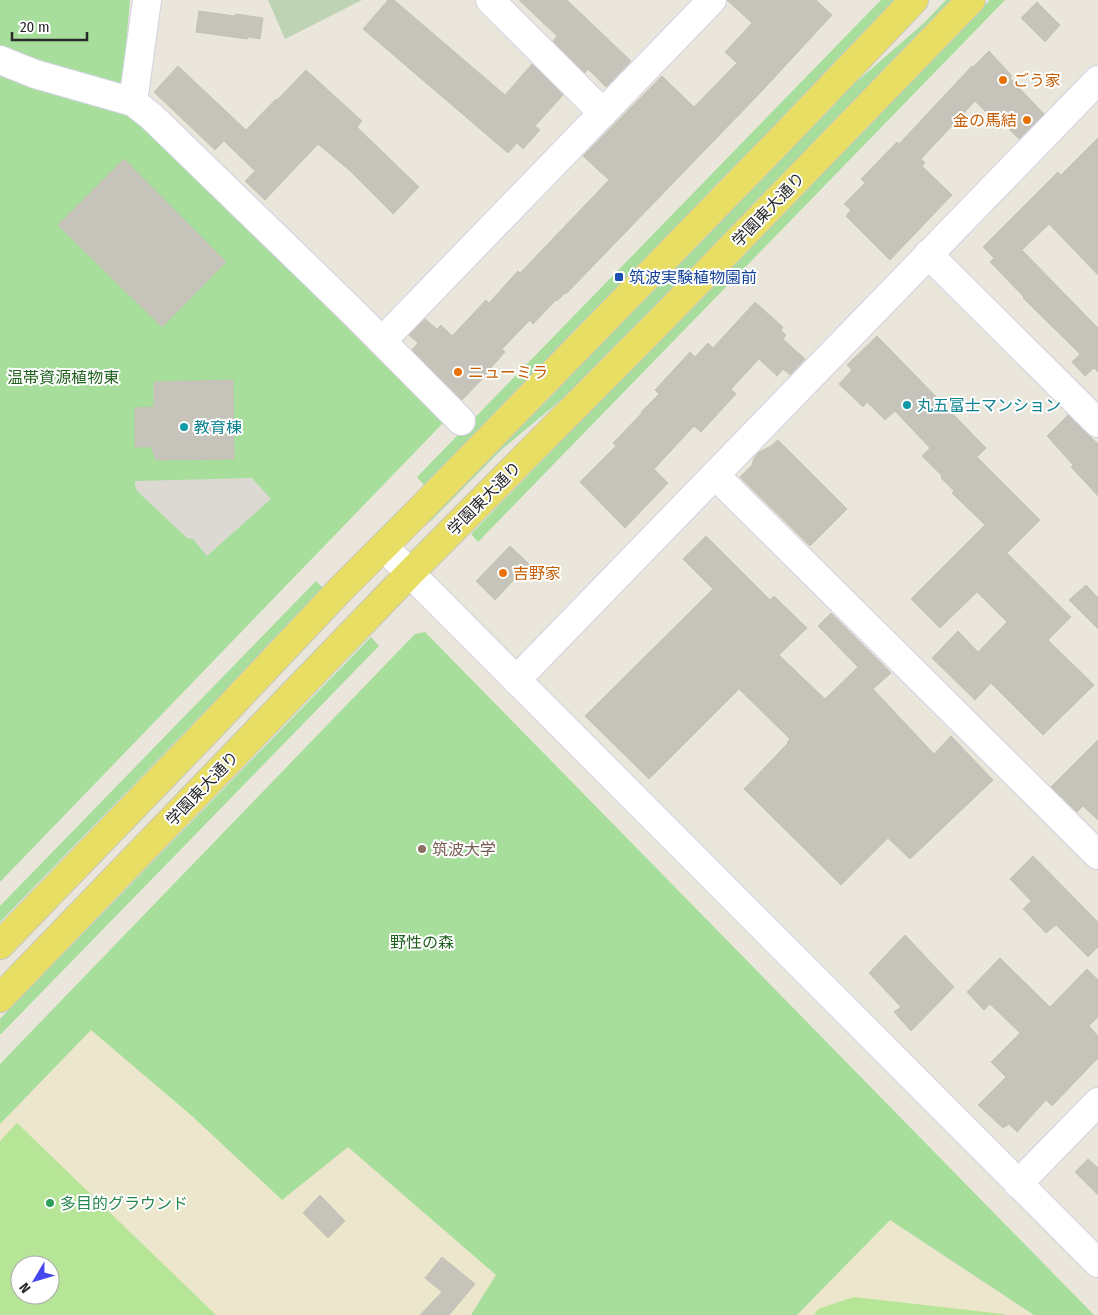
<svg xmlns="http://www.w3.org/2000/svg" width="1098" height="1315" font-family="'Fira Sans Condensed','Noto Sans JP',sans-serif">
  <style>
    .education { fill: #ebe6cc; fill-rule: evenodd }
    .green { fill: #a7de9b }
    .cemetery { fill: #bed3b4 }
    .pitch { fill: #b7e597; fill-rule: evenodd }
    .plaza { fill: #dbd9d2 }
    .building { fill: #c6c4ba; stroke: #c5c2b5 }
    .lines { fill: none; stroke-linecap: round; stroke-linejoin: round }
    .minor-casing { stroke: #d1d1e1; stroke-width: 30 }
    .major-casing { stroke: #c7c7c7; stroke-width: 30 }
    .minor { stroke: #fff; stroke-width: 28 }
    .major { stroke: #e7de63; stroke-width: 28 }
    .food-dot { fill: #e8710a; stroke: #fff; stroke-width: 2 }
    .transit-dot { fill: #1a4fb4; stroke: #fff; stroke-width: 2 }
    .culture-dot { fill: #0f9aa8; stroke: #fff; stroke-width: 2 }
    .education-dot { fill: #8d6e63; stroke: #fff; stroke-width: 2 }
    .leisure-dot { fill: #2e9e5b; stroke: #fff; stroke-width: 2 }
    .labels { text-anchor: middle; stroke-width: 4; stroke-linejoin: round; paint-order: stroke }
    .food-label { font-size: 16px; fill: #c56008; stroke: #fff; text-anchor: start }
    .street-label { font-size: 16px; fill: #292929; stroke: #fff }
    .transit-label { font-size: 16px; fill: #164399; stroke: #fff; text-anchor: start }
    .park-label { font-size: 16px; fill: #21611e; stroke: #fff }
    .culture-label { font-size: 16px; fill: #0d838f; stroke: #fff; text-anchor: start }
    .education-label { font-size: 16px; fill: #785e54; stroke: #fff; text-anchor: start }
    .leisure-label { font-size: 16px; fill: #27864d; stroke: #fff; text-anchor: start }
  </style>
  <rect width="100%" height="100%" fill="#eae6db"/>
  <path class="education" d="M 425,632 L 960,1180 L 1094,1315 L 0,1315 L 0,1064 L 415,634 ZM 20,1265 L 50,1265 L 50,1295 L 20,1295 Z"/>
  <g class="green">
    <polygon points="0,0 130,0 123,81 115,86 0,47"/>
    <polygon points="881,0 896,0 424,485 417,477"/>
    <polygon points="946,0 952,0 574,389 500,451 430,522 428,520 854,84 924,23"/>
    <polygon points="990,0 1005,0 478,542 471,534"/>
    <polygon points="0,70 138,119 443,423 0,882"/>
    <polygon points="316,581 324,589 0,922 0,906"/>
    <polygon points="425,632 1094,1315 1034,1315 890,1220 797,1315 471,1315 496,1275 348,1147 282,1200 192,1116 91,1030 0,1124 0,1064 415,634"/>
    <polygon points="371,637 379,646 0,1035 0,1019"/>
  </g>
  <polygon class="cemetery" points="268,0 362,0 285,39"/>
  <g class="pitch">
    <path d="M 17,1123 L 216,1315 L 0,1315 L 0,1141 ZM 20,1265 L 50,1265 L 50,1295 L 20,1295 Z"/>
    <polygon points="854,1297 1003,1314 1005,1315 814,1315 818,1309"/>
  </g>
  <polygon class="plaza" points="252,478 271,499 207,556 193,539 187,538 137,491 135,485 135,481"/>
  <g class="building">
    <polygon points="388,0 394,0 505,95 532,64 563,95 535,126 540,130 523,149 517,143 508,153 363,29"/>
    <polygon points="519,0 567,0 631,61 606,87 588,69 585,73 553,41 557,36"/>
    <polygon points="727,0 816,0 832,15 761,92 566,294 565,293 557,301 556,300 533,324 530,320 502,349 505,352 488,371 489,372 462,400 412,350 418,343 409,335 425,319 437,329 441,325 452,336 486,300 489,303 518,271 520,273 609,180 583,156 662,76 694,107 737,63 725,52 752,23"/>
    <polygon points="1037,2 1060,25 1045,42 1021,18"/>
    <polygon points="199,11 235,16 236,14 263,18 260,39 248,37 247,39 196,32"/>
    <polygon points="989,51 1012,76 1010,78 1044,114 1019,139 998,118 995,121 975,101 921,159 925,163 922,166 952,195 890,260 846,216 851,210 844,204 865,183 861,179 897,142 899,144 972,66 973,67"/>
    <polygon points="178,66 246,130 276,99 277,100 306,70 362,121 357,127 419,187 393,214 349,170 318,144 265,200 245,181 255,171 224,141 215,150 154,92"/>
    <polygon points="1098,138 1098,275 1049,224 1022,250 1098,328 1098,372 1094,368 1085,376 1072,362 1080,354 1023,298 1024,297 990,262 994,258 983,247 1058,172 1061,175"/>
    <polygon points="124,159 226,262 162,327 58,225"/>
    <polygon points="755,302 783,327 781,330 786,335 783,339 805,359 790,375 783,369 777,376 759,359 731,389 736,394 701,432 694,426 654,469 668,483 625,528 580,482 616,446 613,443 642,413 641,412 659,394 655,390 690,352 695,357 708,343 713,348"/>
    <polygon points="877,336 986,448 977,457 1040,520 1007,553 1071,617 1048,640 1094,685 1043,735 991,683 975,700 932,658 958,631 978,652 1007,622 977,592 940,628 911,599 985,525 952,493 954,491 941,478 942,476 922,456 930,448 895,411 885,420 867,402 863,407 839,384 852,370 847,365"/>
    <polygon points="233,380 234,459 156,460 151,447 135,447 135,408 154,407 154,382"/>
    <polygon points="1068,415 1098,444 1098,496 1071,467 1073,465 1047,436"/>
    <polygon points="778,440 847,509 810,546 740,477 752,465 754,458 759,452 771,446"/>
    <polygon points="706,536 770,600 774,596 807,628 779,655 825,699 858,667 818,626 831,613 891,673 873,689 934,754 951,736 993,780 910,859 888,838 841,885 744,789 788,743 787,742 790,739 739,689 649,779 585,716 713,589 683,559"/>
    <polygon points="510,546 529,564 495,600 476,581"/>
    <polygon points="1086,585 1098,598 1098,629 1069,600"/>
    <polygon points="1098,740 1098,820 1083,806 1077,812 1051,787"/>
    <polygon points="1033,856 1098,922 1098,947 1088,957 1056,925 1046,933 1023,909 1031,901 1010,879"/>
    <polygon points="905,935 954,987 911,1031 894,1012 901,1007 869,973"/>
    <polygon points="1000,958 1050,1007 1087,969 1098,980 1098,1017 1089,1026 1098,1036 1098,1058 1052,1106 1046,1100 1017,1132 1009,1124 1003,1128 978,1105 1006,1077 991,1062 1020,1033 990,1004 984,1010 967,992"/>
    <polygon points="1088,1159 1098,1168 1098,1195 1075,1172"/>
    <polygon points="320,1195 345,1221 328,1238 303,1213"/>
    <polygon points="442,1257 475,1284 449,1315 420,1315 442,1292 425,1278"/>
  </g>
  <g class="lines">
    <g class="minor-casing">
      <g id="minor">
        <polyline points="490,0 603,113"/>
        <polyline points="0,60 35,74 133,102 151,116 354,313 461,421"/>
        <polyline points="133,102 147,0"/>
        <polyline points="928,254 1098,423"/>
        <polyline points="382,341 712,0"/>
        <polyline points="715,475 1098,855"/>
        <polyline points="384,547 1098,1263"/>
        <polyline points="516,680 1098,80"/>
        <polyline points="1018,1184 1098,1102"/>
      </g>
    </g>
    <g class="major-casing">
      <g id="major">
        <polyline points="0,945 201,737 338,592 415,515 788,132 914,0"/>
        <polyline points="0,998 410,573 661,320 971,0"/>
      </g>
    </g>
    <use href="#minor" class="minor"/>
    <use href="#major" class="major"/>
  </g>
  <g class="food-dot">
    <circle cx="1003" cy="80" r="5"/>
    <circle cx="1027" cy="120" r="5"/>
    <circle cx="458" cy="372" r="5"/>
    <circle cx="503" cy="573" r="5"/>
  </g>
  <rect class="transit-dot" x="614" y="272" width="10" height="10" rx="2.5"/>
  <g class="culture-dot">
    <circle cx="907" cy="405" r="5"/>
    <circle cx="184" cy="427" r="5"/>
  </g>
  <circle class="education-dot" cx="422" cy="849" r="5"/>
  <circle class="leisure-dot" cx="50" cy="1203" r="5"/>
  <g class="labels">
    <g class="food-label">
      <text x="1013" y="86">ごう家</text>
      <text x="1017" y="126" text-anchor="end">金の馬結</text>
      <text x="468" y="378">ニューミラ</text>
      <text x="513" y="579">吉野家</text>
    </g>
    <g class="street-label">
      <text transform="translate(768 209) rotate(-46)" y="6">学園東大通り</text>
      <text transform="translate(484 498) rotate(-45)" y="6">学園東大通り</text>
      <text transform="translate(202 788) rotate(-46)" y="6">学園東大通り</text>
    </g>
    <g class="transit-label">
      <text x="629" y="283">筑波実験植物園前</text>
    </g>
    <g class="park-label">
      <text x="63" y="383">温帯資源植物東</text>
      <text x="422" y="948">野性の森</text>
    </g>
    <g class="culture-label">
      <text x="917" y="411">丸五富士マンション</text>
      <text x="194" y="433">教育棟</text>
    </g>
    <g class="education-label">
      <text x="432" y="855">筑波大学</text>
    </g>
    <g class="leisure-label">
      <text x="60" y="1209">多目的グラウンド</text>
    </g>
  </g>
  <g transform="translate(35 1280) rotate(232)"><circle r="24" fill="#ffffff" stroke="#a9a9a9"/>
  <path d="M0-4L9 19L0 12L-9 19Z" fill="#4548ee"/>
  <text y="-8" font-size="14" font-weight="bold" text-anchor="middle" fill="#292929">N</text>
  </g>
  <path d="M12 32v8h75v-8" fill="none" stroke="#292929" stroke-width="2.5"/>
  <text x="20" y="32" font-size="15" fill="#292929" stroke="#ffffff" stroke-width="4" paint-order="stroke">20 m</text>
</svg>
